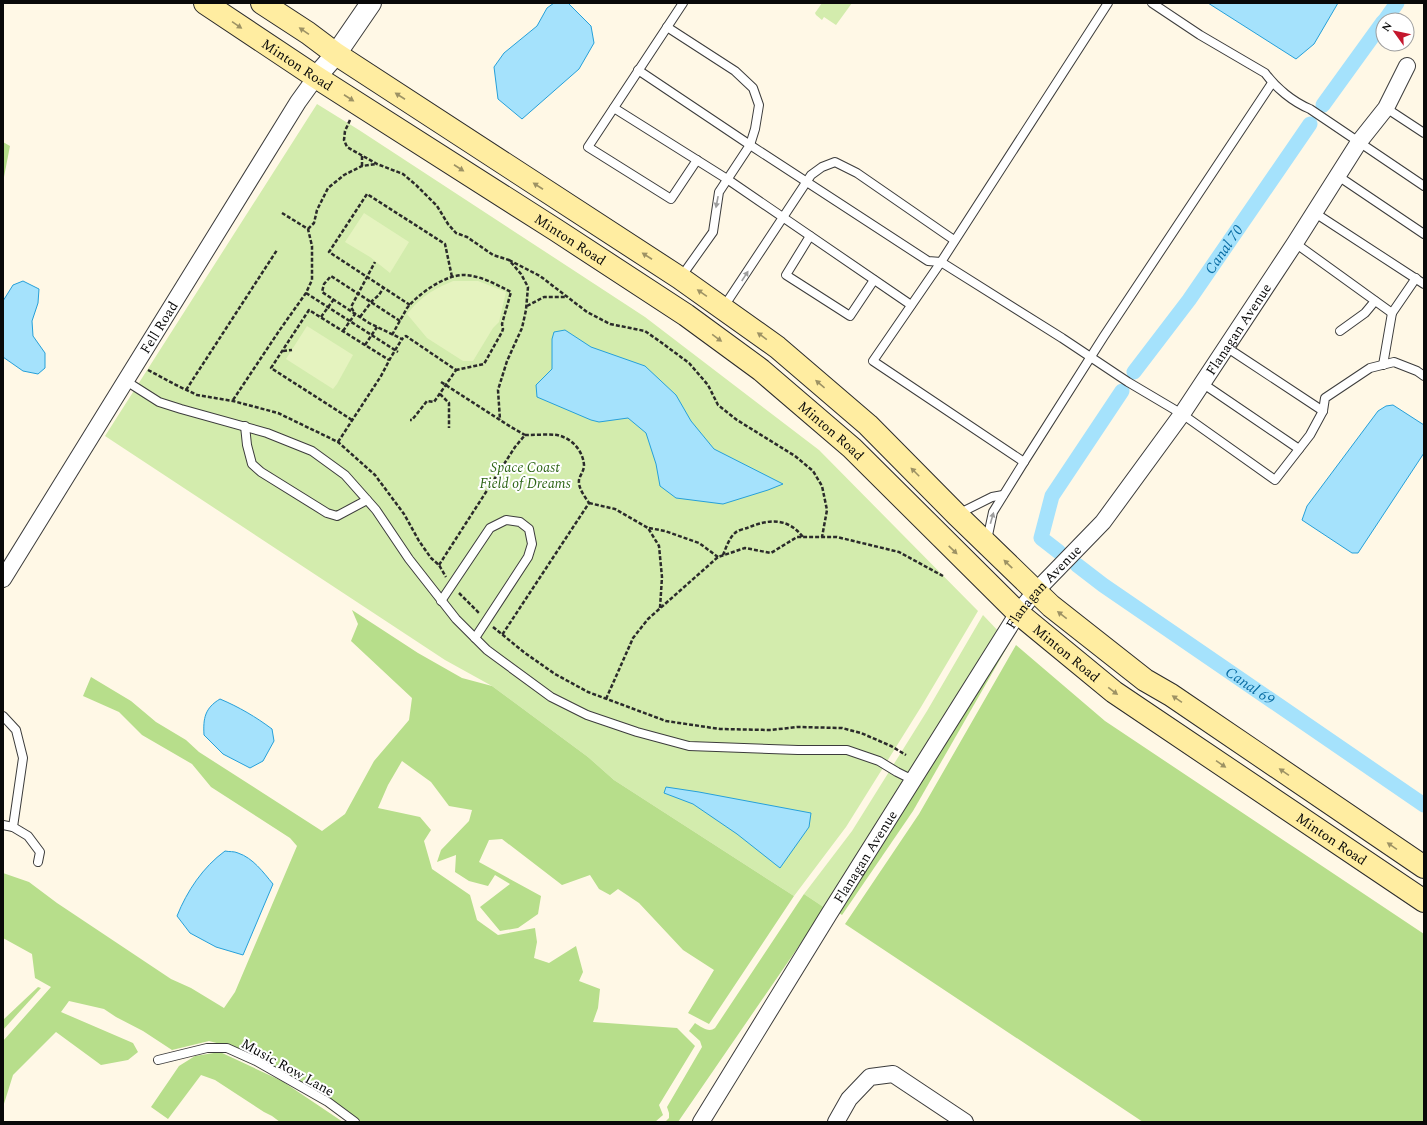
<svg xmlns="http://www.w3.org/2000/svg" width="1427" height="1125" font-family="Spectral,serif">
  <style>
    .green { fill: #d3ecad }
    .forest { fill: #b7de8b }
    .pitch { fill: #e5f3bf }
    .water { fill: #a5e2fc; stroke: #26a0d9 }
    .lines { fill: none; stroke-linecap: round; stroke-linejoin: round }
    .canal { stroke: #a5e2fc; stroke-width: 15 }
    .service-casing { stroke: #3c3c3c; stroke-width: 10 }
    .minor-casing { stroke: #3c3c3c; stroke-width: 18 }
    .tertiary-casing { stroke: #3c3c3c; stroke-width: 22 }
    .secondary-casing { stroke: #2b2b2b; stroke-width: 24 }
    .path { stroke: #2b2b2b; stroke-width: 2.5; stroke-dasharray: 4 2; stroke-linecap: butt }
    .service { stroke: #fff; stroke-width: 8 }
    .minor { stroke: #fff; stroke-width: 16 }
    .tertiary { stroke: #fff; stroke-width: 20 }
    .secondary { stroke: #ffeda1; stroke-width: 22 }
    .oneway { fill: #9d9264 }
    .oneway2 { fill: #9d9d9d }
    .labels { text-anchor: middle; stroke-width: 4; stroke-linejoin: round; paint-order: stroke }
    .street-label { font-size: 14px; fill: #090909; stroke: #fff }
    .park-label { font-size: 14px; font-style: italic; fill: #2d6516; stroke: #fff }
    .water-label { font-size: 15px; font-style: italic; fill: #0a6da4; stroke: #fff }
  </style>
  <rect width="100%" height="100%" fill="#fff8e6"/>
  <g class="green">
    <polygon points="822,3 852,3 836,25 824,17 822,20 816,15 815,13"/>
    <polygon points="317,104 359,130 645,317 819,450 978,611 921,707 846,827 794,896 614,780 588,757 492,686 445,660 105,436"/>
    <polygon points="983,615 1001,634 825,908 804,894 852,831 927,711"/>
  </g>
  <g class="forest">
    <polygon points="3,142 10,146 3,182"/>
    <polygon points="352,610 418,653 462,678 492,686 588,757 614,780 794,896 709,1024 688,1013 714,970 683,950 639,903 618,889 610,895 599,889 590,875 562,885 502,839 489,840 479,862 541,896 538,914 518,928 500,931 480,907 510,884 495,875 488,886 469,881 455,872 456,855 437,862 441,850 469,821 472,810 449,806 431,782 402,761 388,785 378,808 420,817 431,830 424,841 432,869 470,895 477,920 498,935 535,928 537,942 534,958 549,963 576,946 583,972 579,981 600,989 598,1008 593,1022 677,1028 695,1046 659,1105 663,1115 655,1122 358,1122 251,1052 209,1041 172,1050 143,1031 116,1017 104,1009 69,1001 61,1012 133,1043 138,1052 128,1060 101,1065 56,1032 13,1075 3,1107 3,1041 51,987 35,978 32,954 3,938 3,873 29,882 57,903 171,979 191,988 224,1008 235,992 297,846 290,838 211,787 192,764 142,735 119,712 83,696 91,677 131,701 156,722 186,740 199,752 322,831 345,814 374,761 409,720 412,698 351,641 358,624"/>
    <polygon points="1001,634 1010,642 913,811 842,915 831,907"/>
    <polygon points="1016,645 1105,721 1424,934 1424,1122 1143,1122 845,924 919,814"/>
    <path d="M 804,894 L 825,908 L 678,1122 L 665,1122 L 669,1118 L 669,1113 L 667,1107 L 702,1047 L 700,1041 L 689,1031 L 695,1023 C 701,1027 709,1033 715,1028 Z"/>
    <polygon points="38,987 41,988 3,1030 3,1020"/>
    <polygon points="220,1052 282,1081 343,1122 280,1122 272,1116 264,1112 215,1080 201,1075 168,1119 151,1107 179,1066 195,1056"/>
  </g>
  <g class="pitch">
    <polygon points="364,213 409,242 390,273 370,257 345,242"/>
    <path d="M 453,281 L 478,281 L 506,292 L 499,322 L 493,328 L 473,361 L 463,361 L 427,338 L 407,314 C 422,296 432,290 453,281 Z"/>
    <polygon points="307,326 353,355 337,384 333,389 286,359"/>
  </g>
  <g class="water">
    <polygon points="554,3 568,3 591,26 594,43 579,69 522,119 498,99 494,67 504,53 537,26 547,8"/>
    <polygon points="1208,3 1338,3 1314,44 1296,59"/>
    <polygon points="23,281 39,289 38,303 32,321 33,336 45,353 45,368 38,374 23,371 3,357 3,301 13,285"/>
    <polygon points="565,330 591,347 645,366 676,395 691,421 714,449 783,484 768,490 723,504 676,498 660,486 656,464 646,433 628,418 599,422 591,420 537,397 536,385 552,369 552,339 554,332"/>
    <polygon points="1393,405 1424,425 1424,453 1358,553 1352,553 1302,520 1307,506 1378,411 1386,406"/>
    <path d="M 220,699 C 239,707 256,717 272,729 L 274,741 L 263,761 L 250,768 L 223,754 L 204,735 C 203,718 205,708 220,699 Z"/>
    <polygon points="666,787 699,792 811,813 809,827 780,868 737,834 693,804 664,793"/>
    <path d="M 225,851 C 229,852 234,851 238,853 C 253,858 263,872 273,884 L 243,955 L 216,947 L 190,933 L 177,916 C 187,891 203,867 225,851 Z"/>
  </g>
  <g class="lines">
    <g class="canal">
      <polyline points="1385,20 1397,3"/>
      <polyline points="1323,105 1383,22"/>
      <path id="s1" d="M 1134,372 L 1189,300 L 1310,124"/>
      <polyline points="1059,552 1041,538 1052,496 1122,391"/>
      <path id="s2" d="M 1077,565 L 1103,585 L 1424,805"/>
    </g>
    <g class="service-casing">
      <g id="service">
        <polyline points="683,3 588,147 671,199 697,160"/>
        <path d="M 1152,3 L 1200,35 L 1265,73 C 1276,88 1293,102 1310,109 L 1424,186"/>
        <polyline points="667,27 735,71 753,88 759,105 755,129 750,145 719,192 713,232 681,277"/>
        <polyline points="638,70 750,145 928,261 941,262 1062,338 1128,382 1182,414 1275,480 1310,435 1323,411 1325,398 1370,368 1394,362 1417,371 1424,376"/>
        <polyline points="614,108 727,179 911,305"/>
        <polyline points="1386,108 1424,133"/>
        <polyline points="1338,176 1424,234"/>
        <polyline points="1315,213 1424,284"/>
        <polyline points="810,236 786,275 850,316 874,280"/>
        <polyline points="1295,243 1392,313 1416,278"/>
        <polyline points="723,308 811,175 822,167 835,162 857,173 954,240"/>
        <polyline points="1340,331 1365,313 1375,301"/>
        <polyline points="1226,347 1323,411"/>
        <polyline points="1383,365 1392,313"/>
        <polyline points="126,381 159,402 181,409 267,433 312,451 345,475 376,510 409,559 456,619 487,650 551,697 587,715 637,732 689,746 798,750 847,750 879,761 897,772 913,780"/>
        <polyline points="1202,383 1299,449"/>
        <polyline points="245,426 247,445 252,464 261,472 327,513 337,516 367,500"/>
        <polyline points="1024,462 873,361 941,262 1108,3"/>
        <polyline points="958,514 992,497 1003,495"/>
        <polyline points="987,540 993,512 1024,462 1104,336 1272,83"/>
        <polyline points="441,601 490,528 506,520 520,522 529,529 532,544 528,557 475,638"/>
        <polyline points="3,716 16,730 23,758 13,827 28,836 40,852 38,862"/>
        <polyline points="3,825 13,827"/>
        <polyline points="158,1060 207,1048 227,1048 256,1061 328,1102 355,1122"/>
      </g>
    </g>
    <g class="minor-casing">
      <g id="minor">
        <path id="s3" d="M 3,579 L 298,102 L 316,77"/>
        <path id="s4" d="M 701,1122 L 829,914 L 1018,613 L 1035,592 L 1103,522 L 1182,414 L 1295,243 L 1359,142 L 1386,108 L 1407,66"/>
        <polyline points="836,1122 849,1099 870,1077 893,1074 965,1122"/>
      </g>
    </g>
    <g class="tertiary-casing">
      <polyline id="tertiary" points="316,77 336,54 371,3"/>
    </g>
    <g class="secondary-casing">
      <g id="secondary">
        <path id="s5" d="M 205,3 L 316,77 L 556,230 L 686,315 L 761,370 L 852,448 L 1018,613 L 1114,692 L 1424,901"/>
        <polyline points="262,3 308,33 336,54 680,278 777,347 868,425 957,515 1051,606 1145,680 1171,695 1424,867"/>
      </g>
    </g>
    <g class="path">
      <polyline points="350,120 345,131 344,140 347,147 377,164 403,174 416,185 437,206 448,224 456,233 467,237 493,255 509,260 521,274 528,287 526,310 522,328 507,361 498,390 500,420"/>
      <polyline points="362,156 362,166"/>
      <polyline points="308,229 314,223 317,210 328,188 344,175 362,166 377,164"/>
      <polyline points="509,260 540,276 587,312 610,324 645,331 662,343 689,363 708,385 718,405 737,420 795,456 813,471 822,486 827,510 822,537"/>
      <polyline points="306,293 398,352"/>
      <polyline points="410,305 329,252 367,194 445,244 452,277"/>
      <polyline points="527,306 544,297 566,297"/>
      <polyline points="321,317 334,299"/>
      <polyline points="360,317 372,301 379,295 384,287"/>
      <polyline points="400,321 331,276 324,284 322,292 369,323 402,339 406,336 456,370 434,402 427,401 412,420 410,420"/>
      <polyline points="343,331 355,314 351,307 375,262"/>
      <path d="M 392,335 C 397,326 402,317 407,308 C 418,294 446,274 465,275 C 482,276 497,285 511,292 L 502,324 L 503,329 L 502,332 L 484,364 L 456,370"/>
      <polyline points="365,345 377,327"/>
      <polyline points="283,351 292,350"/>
      <polyline points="148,370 176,385 197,395 233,401 278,413 338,442 375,475 404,514 419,541 431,558 439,565 446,577"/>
      <polyline points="441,382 511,427 525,435"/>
      <polyline points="186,390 277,250"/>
      <polyline points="440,394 449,403 449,428"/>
      <polyline points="233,400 279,331 306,293 312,280 312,246 308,229 282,213"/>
      <polyline points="352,420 271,368 309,310 389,360"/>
      <polyline points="338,442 381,376 391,357 402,339"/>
      <polyline points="589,503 615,509 648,528 659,546 662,577 660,608"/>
      <polyline points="649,528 665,531 699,543 718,557"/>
      <path d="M 723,555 C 726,548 729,538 735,533 C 738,530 744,529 747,528 C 769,519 787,517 803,537"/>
      <path d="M 439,565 L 515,447 L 525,435 C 535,435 547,434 557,435 C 572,438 583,451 584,465 C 584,471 580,475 579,480 C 578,488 585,497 589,503 L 502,635"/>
      <polyline points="459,593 480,614"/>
      <polyline points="493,627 525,653 555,674 588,692 666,721 720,729 771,730 797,727 842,728 861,733 891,746 906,755"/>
      <polyline points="606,699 633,638 648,619 718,557 745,548 771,553 797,537 837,537 899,552 943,576"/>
    </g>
    <use href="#service" class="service"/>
    <use href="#minor" class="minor"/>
    <use href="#tertiary" class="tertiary"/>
    <use href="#secondary" class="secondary"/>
  </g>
  <defs><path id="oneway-solid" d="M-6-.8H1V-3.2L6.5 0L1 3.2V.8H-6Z"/></defs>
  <g class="oneway">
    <use href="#oneway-solid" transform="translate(237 25) rotate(34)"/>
    <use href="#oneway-solid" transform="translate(304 31) rotate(-146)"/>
    <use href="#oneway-solid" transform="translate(400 96) rotate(-147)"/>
    <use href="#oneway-solid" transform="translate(349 98) rotate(33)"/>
    <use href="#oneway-solid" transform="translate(459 168) rotate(33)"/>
    <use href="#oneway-solid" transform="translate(538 186) rotate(-147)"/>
    <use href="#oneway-solid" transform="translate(647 256) rotate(-147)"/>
    <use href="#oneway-solid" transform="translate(702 293) rotate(-145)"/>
    <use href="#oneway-solid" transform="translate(762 336) rotate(-144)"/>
    <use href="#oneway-solid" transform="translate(717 338) rotate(36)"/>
    <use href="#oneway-solid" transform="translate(820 384) rotate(-140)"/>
    <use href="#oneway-solid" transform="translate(915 472) rotate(-135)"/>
    <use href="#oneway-solid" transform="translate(953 550) rotate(44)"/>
    <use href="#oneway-solid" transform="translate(1008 564) rotate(-136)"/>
    <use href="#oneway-solid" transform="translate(1062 615) rotate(-142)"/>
    <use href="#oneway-solid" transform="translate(1113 691) rotate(37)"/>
    <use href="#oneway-solid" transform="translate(1177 699) rotate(-146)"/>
    <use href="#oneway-solid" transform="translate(1221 764) rotate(34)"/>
    <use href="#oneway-solid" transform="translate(1284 772) rotate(-146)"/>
    <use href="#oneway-solid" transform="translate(1392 846) rotate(-146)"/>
  </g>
  <g class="oneway2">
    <use href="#oneway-solid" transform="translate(717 202) rotate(101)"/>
    <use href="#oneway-solid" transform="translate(745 276) rotate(-57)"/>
    <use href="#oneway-solid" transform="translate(992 518) rotate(-74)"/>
  </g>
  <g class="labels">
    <g class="street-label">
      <text dy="5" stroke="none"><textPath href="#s5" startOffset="111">Minton Road</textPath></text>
      <text dy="5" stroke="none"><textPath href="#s5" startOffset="435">Minton Road</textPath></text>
      <text dy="5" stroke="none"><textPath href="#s3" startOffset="296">Fell Road</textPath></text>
      <text dy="5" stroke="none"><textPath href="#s4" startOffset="960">Flanagan Avenue</textPath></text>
      <text dy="5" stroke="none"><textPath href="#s5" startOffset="759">Minton Road</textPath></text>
      <text dy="5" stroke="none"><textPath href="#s4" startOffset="636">Flanagan Avenue</textPath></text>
      <text dy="5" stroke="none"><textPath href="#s5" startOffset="1083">Minton Road</textPath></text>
      <text dy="5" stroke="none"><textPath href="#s5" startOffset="1407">Minton Road</textPath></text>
      <text dy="5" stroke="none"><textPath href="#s4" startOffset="312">Flanagan Avenue</textPath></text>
      <text transform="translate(288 1067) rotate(29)" y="5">Music Row Lane</text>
    </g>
    <g class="park-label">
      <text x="525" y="472">Space Coast<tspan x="525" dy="16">Field of Dreams</tspan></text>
    </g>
    <g class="water-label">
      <text dy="5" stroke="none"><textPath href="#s1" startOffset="152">Canal 70</textPath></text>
      <text dy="5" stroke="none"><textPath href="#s2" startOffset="211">Canal 69</textPath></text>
    </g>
  </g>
  <rect width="1427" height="1125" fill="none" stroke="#090909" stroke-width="8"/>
  <g transform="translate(1395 32) rotate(303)"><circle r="19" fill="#ffffff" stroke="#9d9d9d"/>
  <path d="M0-3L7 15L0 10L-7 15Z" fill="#c4172d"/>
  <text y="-6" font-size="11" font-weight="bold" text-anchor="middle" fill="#090909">N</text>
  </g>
</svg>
